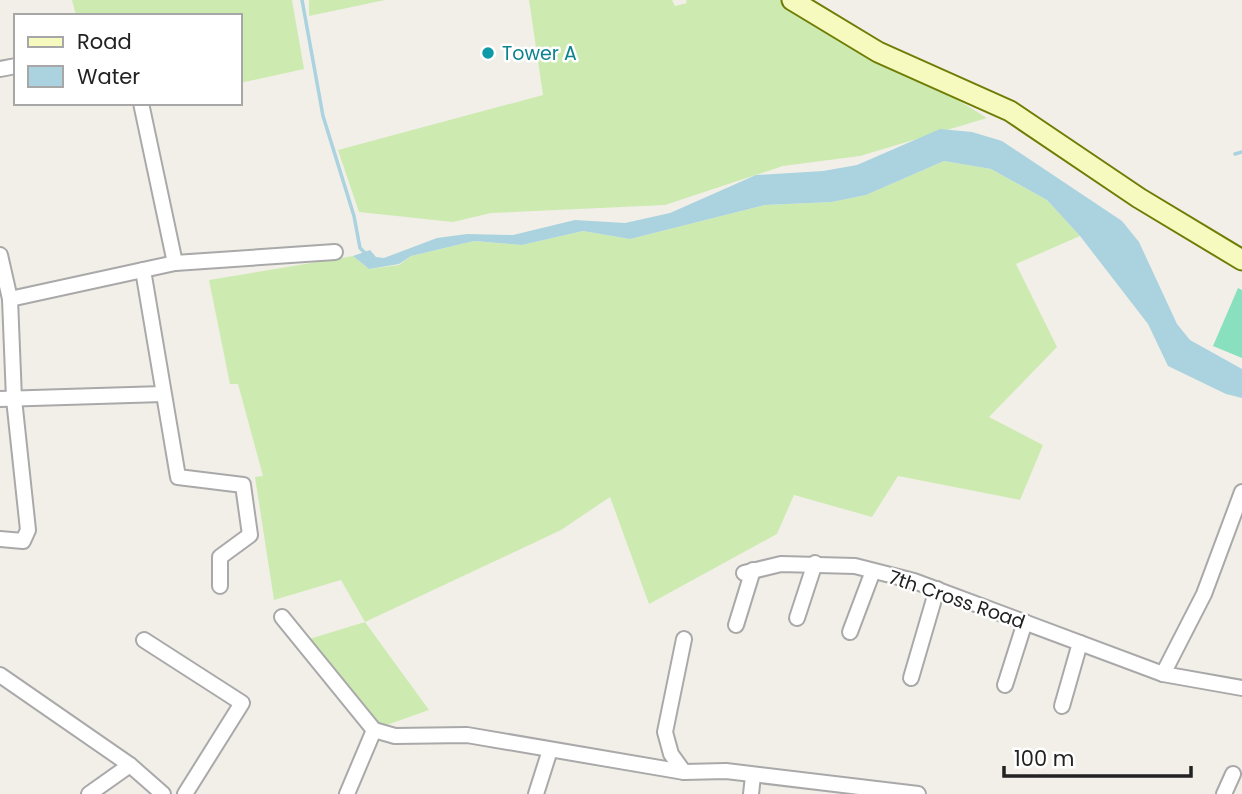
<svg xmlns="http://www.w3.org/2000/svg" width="1242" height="794" font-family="Poppins,sans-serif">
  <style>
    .grass { fill: #cdebb0 }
    .pitch { fill: #88e0be }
    .water { fill: #aad3df }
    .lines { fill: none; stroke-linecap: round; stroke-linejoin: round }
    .stream { stroke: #aad3df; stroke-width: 3.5 }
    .street-casing { stroke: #a9a9a9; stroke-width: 18 }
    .secondary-casing { stroke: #707d05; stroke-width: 23 }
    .street { stroke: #fff; stroke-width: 14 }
    .secondary { stroke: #f7fabf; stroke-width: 19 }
    .culture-dot { fill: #0f9aa8; stroke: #fff; stroke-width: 2.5 }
    .labels { text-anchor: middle; stroke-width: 5; stroke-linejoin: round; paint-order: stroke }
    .culture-label { font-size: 19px; fill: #0d838f; stroke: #fff; text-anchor: start }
    .street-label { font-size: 19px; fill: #222; stroke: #fff }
  </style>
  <rect width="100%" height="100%" fill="#f2efe9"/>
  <g class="grass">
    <polygon points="72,0 292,0 304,69 240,83 240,16 76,16"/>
    <polygon points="309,0 385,0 309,16"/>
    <polygon points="529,0 672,0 675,6 687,3 686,0 797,0 987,118 860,156 783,166 665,205 491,213 453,222 359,212 338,150 543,95"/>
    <polygon points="944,161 991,169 1047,200 1080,236 1016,264 1057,347 989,417 1043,445 1020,500 898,476 872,517 794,495 777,534 649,604 610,497 561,530 365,622 429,710 381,727 306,640 365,622 341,580 274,600 255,477 263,476 238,384 230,384 209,280 353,256 369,269 399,265 411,256 474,241 522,245 583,231 630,239 765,205 832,202 866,195"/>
  </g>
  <polygon class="pitch" points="1238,288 1242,290 1242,358 1213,346"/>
  <polygon class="water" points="940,129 972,132 1002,141 1122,221 1139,242 1177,324 1190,340 1242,369 1242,398 1226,394 1168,366 1148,324 1080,236 1047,200 991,169 944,161 866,195 832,202 765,205 630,239 583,231 522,245 474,241 411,256 399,264 369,269 353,256 370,250 376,257 384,258 437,238 467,234 513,235 575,220 625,223 670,213 756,175 823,171 857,165"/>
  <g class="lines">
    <g class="stream">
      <polyline points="302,0 323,116 354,216 360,248 367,255"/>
      <polyline points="1235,154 1242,152"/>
    </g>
    <g class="street-casing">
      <g id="street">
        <polyline points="0,69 16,66"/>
        <polyline points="0,255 10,299 14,399 28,530 23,541 0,539"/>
        <polyline points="175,263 335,252"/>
        <polyline points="143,270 178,477 243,485 250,535 220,557 220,586"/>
        <polyline points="10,299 175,263 141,103"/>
        <polyline points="0,399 163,394"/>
        <polyline points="744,573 781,564 855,566 914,581 1163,674 1242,688"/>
        <polyline points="282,617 374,730 395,736 467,735 684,772 726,771 918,794"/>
        <polyline points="797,618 815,563"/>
        <polyline points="736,625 753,570"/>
        <polyline points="850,632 873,571"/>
        <polyline points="684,639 665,732 671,754 684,772"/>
        <polyline points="144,640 242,703 185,794"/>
        <polyline points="1163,674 1204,594 1242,492"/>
        <polyline points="0,675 130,765 163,794"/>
        <polyline points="911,678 937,589"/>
        <polyline points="1005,685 1025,622"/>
        <polyline points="1062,706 1080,643"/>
        <polyline points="89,794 130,765"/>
        <polyline points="347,794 374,730"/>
        <polyline points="536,794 550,750"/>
        <polyline points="751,794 753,776"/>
        <polyline points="1224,794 1233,774"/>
      </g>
    </g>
    <g class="secondary-casing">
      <polyline id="secondary" points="792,0 878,52 1010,111 1139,198 1242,260"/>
    </g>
    <use href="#street" class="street"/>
    <use href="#secondary" class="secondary"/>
  </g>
  <circle class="culture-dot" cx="488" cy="53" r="7"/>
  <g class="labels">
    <g class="culture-label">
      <text x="502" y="60">Tower A</text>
    </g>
    <g class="street-label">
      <text transform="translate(957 599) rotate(19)" y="7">7th Cross Road</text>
    </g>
  </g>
  <rect x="14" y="14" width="228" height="91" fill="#ffffff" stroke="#a7a7a7" stroke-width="2"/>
  <rect x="28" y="37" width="35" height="10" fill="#f7fabf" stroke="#a7a7a7" stroke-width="2"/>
  <text x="77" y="49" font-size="21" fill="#222222">Road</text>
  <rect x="28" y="66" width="35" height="21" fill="#aad3df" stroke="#a7a7a7" stroke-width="2"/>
  <text x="77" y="84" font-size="21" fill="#222222">Water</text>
  <path d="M1004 766v10h187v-10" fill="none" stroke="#222222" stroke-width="3.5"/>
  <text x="1014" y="766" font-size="21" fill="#222222" stroke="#ffffff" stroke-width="5" paint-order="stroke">100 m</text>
</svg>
